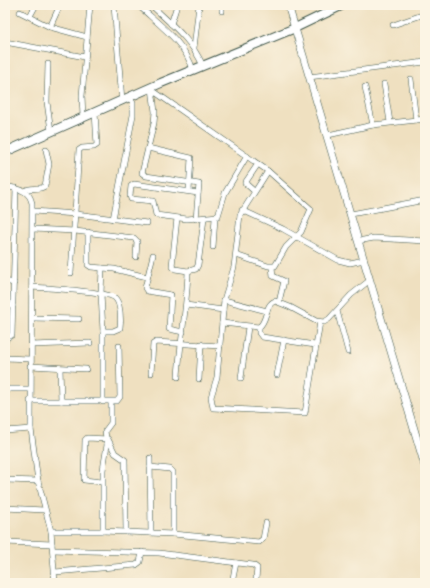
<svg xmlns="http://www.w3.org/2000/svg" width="430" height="588" font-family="'Playpen Sans',sans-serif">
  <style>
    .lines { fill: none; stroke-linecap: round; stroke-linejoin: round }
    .street-casing { stroke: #3e5549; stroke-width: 6 }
    .secondary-casing { stroke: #3e5549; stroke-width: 8 }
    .primary-casing { stroke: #3e5549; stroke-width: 10 }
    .street { stroke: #fff; stroke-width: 5 }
    .secondary { stroke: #fff; stroke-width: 7 }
    .primary { stroke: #fff; stroke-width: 8 }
  </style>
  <rect width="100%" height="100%" fill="#fcf5e5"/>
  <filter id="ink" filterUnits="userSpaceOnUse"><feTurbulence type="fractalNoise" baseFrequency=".025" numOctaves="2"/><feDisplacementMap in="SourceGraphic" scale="8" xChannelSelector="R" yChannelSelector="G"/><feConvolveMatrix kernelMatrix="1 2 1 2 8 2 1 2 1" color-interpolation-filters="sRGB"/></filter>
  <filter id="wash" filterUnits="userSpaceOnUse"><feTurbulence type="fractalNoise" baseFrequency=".012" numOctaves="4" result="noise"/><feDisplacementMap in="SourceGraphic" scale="16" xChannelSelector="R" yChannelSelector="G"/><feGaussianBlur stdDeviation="0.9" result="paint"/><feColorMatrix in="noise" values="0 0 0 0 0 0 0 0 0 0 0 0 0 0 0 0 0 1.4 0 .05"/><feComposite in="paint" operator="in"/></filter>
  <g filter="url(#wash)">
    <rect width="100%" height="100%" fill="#efe0c0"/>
  </g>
  <g filter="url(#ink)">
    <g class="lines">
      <g class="street-casing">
        <g id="street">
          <path d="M 138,5 C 158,24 185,42 193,70"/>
          <path d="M 151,5 C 171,24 192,40 203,66"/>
          <polyline points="222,5 222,11"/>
          <polyline points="114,6 122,100"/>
          <polyline points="20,12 50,27 87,37"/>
          <polyline points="30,16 36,5"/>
          <polyline points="171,24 177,5"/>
          <polyline points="393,25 425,14"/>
          <polyline points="50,27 60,5"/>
          <polyline points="5,42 85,57"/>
          <polyline points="194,48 199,5"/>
          <polyline points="48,64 47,102 51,131"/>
          <polyline points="309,77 425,62"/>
          <polyline points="411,79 416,120"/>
          <polyline points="384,84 390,122"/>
          <polyline points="365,87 373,125"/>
          <polyline points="152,88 155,112 154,123 142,173 146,176 199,184 196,219"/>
          <polyline points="152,90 268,171 311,209 301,232 286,247 275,266 268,266 236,255"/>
          <polyline points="83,117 82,96 90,5"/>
          <polyline points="328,135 373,125 425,119"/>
          <polyline points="148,148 191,158 189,191"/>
          <polyline points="268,171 240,215 234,267 224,300 217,377 211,397 213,408 305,413 320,322"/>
          <path d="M 5,186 C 17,189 29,189 32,203 L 31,429 L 38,481 L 51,531 L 55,583"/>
          <path d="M 24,191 C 31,186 39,191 45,186 L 49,164 L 46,150"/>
          <polyline points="254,191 245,183 258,164"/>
          <polyline points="198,193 134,184 131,186 130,196 131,199 153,201 156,215 187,219 218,216 225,193 247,156"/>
          <polyline points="242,210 283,229 338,260 350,263 364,260"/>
          <polyline points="33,211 76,214 147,223"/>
          <polyline points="351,214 425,200"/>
          <polyline points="177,218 172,266 175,269 188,271 196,269 198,265 204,219"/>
          <polyline points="113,219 133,115 133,103 130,97"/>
          <polyline points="33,229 75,231 134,238 137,241 136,257"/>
          <polyline points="88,232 88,265 91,267 114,269 147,277"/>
          <polyline points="358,241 374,238 425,241"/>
          <polyline points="213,247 215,218"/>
          <polyline points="153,255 145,288 147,291 171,295 169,329 183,332"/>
          <polyline points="272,267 273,276 284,281 279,302"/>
          <polyline points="102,268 101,294 103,331 103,402"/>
          <polyline points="71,273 79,150 82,148 94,147 97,145 95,112"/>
          <polyline points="5,281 14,283"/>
          <path d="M 32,287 C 46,288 108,291 115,298 C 121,303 121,321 120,328 L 113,331 L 103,331"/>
          <polyline points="224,300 267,311"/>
          <polyline points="5,305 13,306"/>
          <polyline points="186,305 223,310"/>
          <polyline points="337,311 348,352"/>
          <polyline points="32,318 79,319"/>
          <path d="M 222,323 L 259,327 C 268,321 264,305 275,301 L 290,307 L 316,321 L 324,322 L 329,319 L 351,295 L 370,280"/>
          <polyline points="259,327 259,333 262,337 315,345"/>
          <polyline points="5,343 6,338 12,335 16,188"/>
          <polyline points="31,345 90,343"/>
          <polyline points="5,358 30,359"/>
          <polyline points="30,366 86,369"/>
          <polyline points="60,368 61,401"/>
          <polyline points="151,373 153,344 156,342 220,346"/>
          <polyline points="277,375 284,340"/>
          <path d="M 178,377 C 180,342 187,307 188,271"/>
          <polyline points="241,378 248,327"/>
          <polyline points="199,379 201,344"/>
          <polyline points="5,392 9,389 30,389"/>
          <polyline points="30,401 117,401 120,397 119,346"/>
          <polyline points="5,431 31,429"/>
          <polyline points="150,458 151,533"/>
          <polyline points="150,467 170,469 173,472 173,534"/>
          <polyline points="5,480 38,481"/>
          <polyline points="102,482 84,480 85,440 87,438 108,439 115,453 125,460 126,532"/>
          <polyline points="5,508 44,510"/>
          <polyline points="51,531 103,531 173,534 259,542 263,539 266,523"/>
          <polyline points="103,531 103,470 107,445 105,431 111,423 111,402"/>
          <polyline points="5,542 52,544"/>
          <polyline points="53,550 159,553 253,565 257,568 256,579 258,583"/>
          <polyline points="55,572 136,565 140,562 142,552"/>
          <polyline points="232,583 236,563"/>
        </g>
      </g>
      <g class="secondary-casing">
        <polyline id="secondary" points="288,5 425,466"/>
      </g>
      <g class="primary-casing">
        <polyline id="primary" points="5,152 161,83 295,28 343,5"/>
      </g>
      <use href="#street" class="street"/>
      <use href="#secondary" class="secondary"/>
      <use href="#primary" class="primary"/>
    </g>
  </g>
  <rect width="430" height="588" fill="none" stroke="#fcf5e5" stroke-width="20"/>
</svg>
